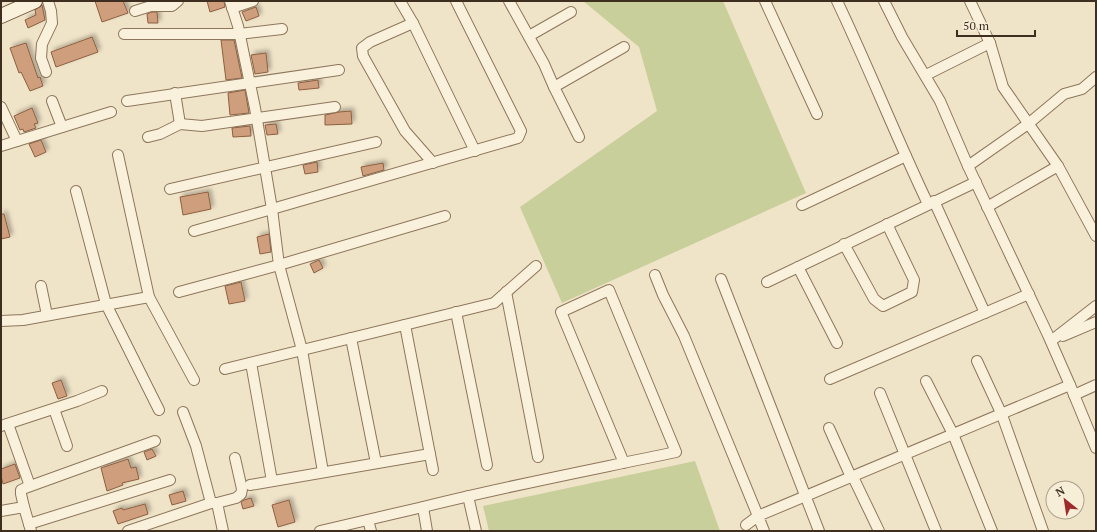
<svg xmlns="http://www.w3.org/2000/svg" width="1097" height="532" font-family="'PT Serif',serif">
  <style>
    .green { fill: #c9cf9b }
    .building { fill: #cf9f7d; stroke: #8d5f41; filter: url(#shadow) }
    .lines { fill: none; stroke-linecap: round; stroke-linejoin: round }
    .street-casing { stroke: #8d765c; stroke-width: 12 }
    .secondary-casing { stroke: #6f573f; stroke-width: 16 }
    .street { stroke: #faf1dc; stroke-width: 10 }
    .secondary { stroke: #faf1dc; stroke-width: 14 }
  </style>
  <defs>
    <filter id="shadow"><feDropShadow dx="3" dy="-3" stdDeviation="2" flood-color="#0004"/></filter>
  </defs>
  <rect width="100%" height="100%" fill="#f0e4c8"/>
  <g class="green">
    <polygon points="583,1 723,1 806,193 562,303 520,207 657,111 639,47"/>
    <polygon points="695,461 720,531 489,531 483,506"/>
  </g>
  <g class="building">
    <polygon points="95,1 123,1 128,13 102,22"/>
    <polygon points="207,1 224,1 225,7 210,12"/>
    <polygon points="42,5 45,20 28,28 25,20 36,15 35,10"/>
    <polygon points="256,7 259,16 246,21 242,12"/>
    <polygon points="152,12 157,12 158,23 148,23 147,14"/>
    <polygon points="92,37 98,52 56,67 51,52"/>
    <polygon points="221,40 234,40 242,78 226,80"/>
    <polygon points="26,43 38,78 40,77 43,86 30,91 21,72 19,73 10,48"/>
    <polygon points="266,53 268,72 255,74 251,55"/>
    <polygon points="318,80 319,88 299,90 298,83"/>
    <polygon points="245,90 249,113 230,115 228,93"/>
    <polygon points="32,108 38,123 34,124 36,128 24,132 23,129 20,130 14,116"/>
    <polygon points="351,111 352,124 325,125 325,115 339,112"/>
    <polygon points="276,124 278,134 267,135 265,125"/>
    <polygon points="250,126 251,136 233,137 232,128"/>
    <polygon points="41,140 46,152 35,157 29,144"/>
    <polygon points="317,162 318,172 305,174 303,165"/>
    <polygon points="383,163 384,170 363,176 361,167"/>
    <polygon points="208,192 211,209 183,215 180,197"/>
    <polygon points="1,214 4,214 10,237 1,239"/>
    <polygon points="269,234 271,252 260,254 257,237"/>
    <polygon points="319,260 323,268 314,273 310,264"/>
    <polygon points="241,282 245,301 229,304 225,286"/>
    <polygon points="61,380 67,396 58,399 52,383"/>
    <polygon points="152,449 156,456 147,460 144,452"/>
    <polygon points="128,459 131,468 136,467 139,479 122,483 123,485 107,491 101,468"/>
    <polygon points="15,464 20,478 3,484 1,476 1,469"/>
    <polygon points="183,491 186,501 172,505 169,495"/>
    <polygon points="251,498 254,506 243,509 241,502 244,500"/>
    <polygon points="289,500 295,522 278,527 272,505"/>
    <polygon points="145,504 148,514 118,524 113,511 122,508 123,510"/>
  </g>
  <g class="lines">
    <g class="street-casing">
      <g id="street">
        <polyline points="230,1 238,26 255,108 272,209 279,265 302,350 323,472"/>
        <polyline points="400,1 413,23 475,151"/>
        <polyline points="509,1 544,64 554,87"/>
        <polyline points="765,1 817,114"/>
        <path d="M 837,1 C 869,68 896,137 928,204"/>
        <polyline points="884,1 902,37 940,101 968,166"/>
        <polyline points="970,1 990,43 1003,87 1058,166 1096,236"/>
        <polyline points="232,8 253,1"/>
        <polyline points="135,11 151,6 172,6 178,1"/>
        <polyline points="413,23 370,42 362,48 363,56 405,131 433,163"/>
        <polyline points="124,34 239,34 282,29"/>
        <polyline points="529,36 571,12"/>
        <polyline points="46,72 41,58 42,44 52,23 51,11 48,1"/>
        <polyline points="926,75 990,43"/>
        <polyline points="175,93 180,124"/>
        <polyline points="52,101 62,127"/>
        <polyline points="127,101 339,70"/>
        <polyline points="1,107 17,141"/>
        <polyline points="148,137 160,134 180,124 202,126 335,107"/>
        <polyline points="579,137 554,87 624,47"/>
        <polyline points="1,146 111,112"/>
        <polyline points="118,155 149,297 194,380"/>
        <polyline points="170,189 376,142"/>
        <polyline points="76,191 106,304 159,410"/>
        <polyline points="934,201 985,313"/>
        <polyline points="802,205 906,156"/>
        <polyline points="987,207 1058,166"/>
        <polyline points="194,231 272,209 518,138 521,131 456,1"/>
        <polyline points="844,244 874,299 883,306 912,292 914,280 887,224"/>
        <polyline points="798,267 837,343"/>
        <polyline points="655,275 663,295 684,336 758,516 746,525"/>
        <polyline points="721,279 819,531"/>
        <polyline points="767,282 976,182"/>
        <polyline points="41,286 47,315"/>
        <polyline points="179,292 279,265 445,216"/>
        <polyline points="506,292 538,457"/>
        <polyline points="456,312 487,465"/>
        <polyline points="1,321 23,320 149,297"/>
        <polyline points="405,325 433,470"/>
        <polyline points="1063,336 1096,322"/>
        <polyline points="351,338 376,463"/>
        <polyline points="1051,341 1096,306"/>
        <polyline points="977,361 1002,415 1043,531"/>
        <polyline points="251,363 272,481"/>
        <polyline points="225,369 494,303 536,266"/>
        <polyline points="830,379 1029,294"/>
        <polyline points="926,381 953,434 992,531"/>
        <polyline points="1070,385 1096,448"/>
        <polyline points="880,393 936,531"/>
        <polyline points="1074,395 1096,385"/>
        <polyline points="54,409 67,446"/>
        <polyline points="183,412 196,446 211,503"/>
        <polyline points="8,424 30,486"/>
        <polyline points="1,426 77,401 102,391"/>
        <polyline points="829,428 851,477"/>
        <polyline points="853,477 879,531"/>
        <polyline points="250,485 430,454"/>
        <polyline points="468,496 476,531"/>
        <polyline points="24,507 21,494 21,490 25,488 155,441"/>
        <path d="M 423,507 C 506,486 591,470 676,452 L 609,290 L 561,312 L 624,463"/>
        <polyline points="1,511 24,507 31,531"/>
        <polyline points="368,520 371,531"/>
        <polyline points="29,524 170,480"/>
        <polyline points="128,531 211,503 217,503"/>
        <polyline points="223,531 217,503 236,498 241,494 242,489 235,458"/>
        <polyline points="320,531 423,507 427,531"/>
        <polyline points="764,531 758,516 1070,385 1048,335 968,166 1028,124 1064,94 1082,89 1096,77"/>
      </g>
    </g>
    <g class="secondary-casing">
      <polyline id="secondary" points="1,16 35,1"/>
    </g>
    <use href="#street" class="street"/>
    <use href="#secondary" class="secondary"/>
  </g>
  <rect width="1097" height="532" fill="none" stroke="#3d2e20" stroke-width="4"/>
  <g transform="translate(1065 500) rotate(330)"><circle r="19" fill="#f7eed8" stroke="#ada18e"/>
  <path d="M0-3L7 15L0 10L-7 15Z" fill="#9e2a2b"/>
  <text y="-6" font-size="11" font-weight="bold" text-anchor="middle" fill="#3d2e20">N</text>
  </g>
  <path d="M957 30v6h78v-6" fill="none" stroke="#3d2e20" stroke-width="2"/>
  <text x="963" y="30" font-size="12" fill="#3d2e20" stroke="#f7eed8" stroke-width="3" paint-order="stroke">50 m</text>
</svg>
